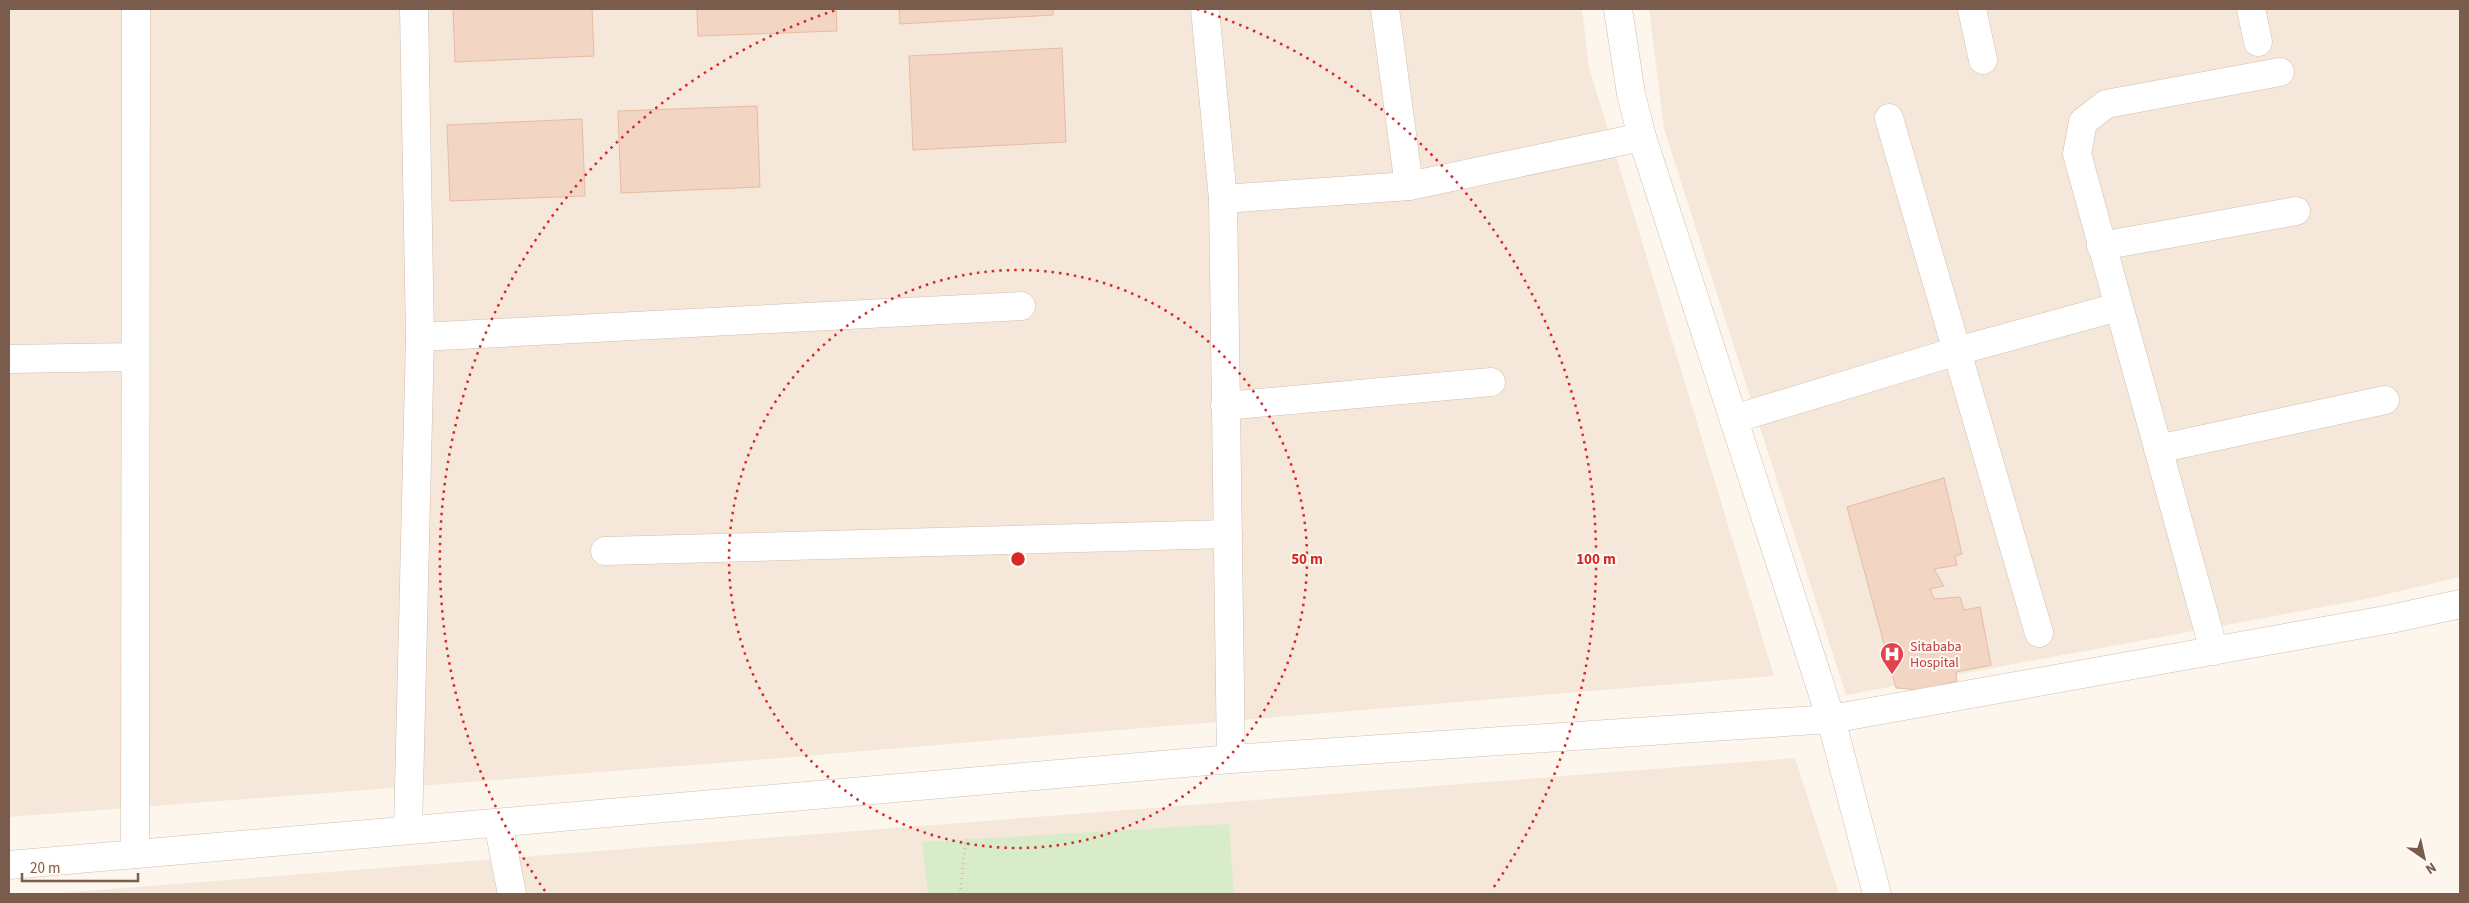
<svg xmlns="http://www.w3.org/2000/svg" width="2469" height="903" font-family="'Source Sans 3',sans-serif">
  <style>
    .residential { fill: #f5e8da }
    .green { fill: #d8ecc9 }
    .building { fill: #f3d5c3; stroke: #e6bba3 }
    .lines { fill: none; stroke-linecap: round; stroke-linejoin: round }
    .minor-casing { stroke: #d1beb0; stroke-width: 29 }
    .tertiary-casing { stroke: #d1beb0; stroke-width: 29 }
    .path { stroke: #d9b8a5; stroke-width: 3; stroke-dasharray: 1 4; stroke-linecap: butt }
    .minor { stroke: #fff; stroke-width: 28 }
    .tertiary { stroke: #fff; stroke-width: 28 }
    .ring { fill: none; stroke: #d62828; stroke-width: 2.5; stroke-dasharray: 2.5 5 }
    .labels { text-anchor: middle; stroke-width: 4; stroke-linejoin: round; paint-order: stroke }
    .health-label { font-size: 14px; fill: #be3a42; stroke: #fffaf3; text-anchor: start }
    .centre { fill: #d62828; stroke: #fffaf3; stroke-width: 2.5 }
    .ring-label { font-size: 15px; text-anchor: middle; font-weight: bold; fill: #d62828; stroke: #fffaf3; stroke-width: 4; stroke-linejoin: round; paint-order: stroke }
  </style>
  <rect width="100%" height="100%" fill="#fdf6ec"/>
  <g class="residential">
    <polygon points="9,9 1582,9 1589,67 1774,676 707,764 9,817"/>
    <polygon points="1649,9 2460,9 2460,577 2366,599 1846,695 1664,129"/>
    <polygon points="1795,758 1839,894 46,894"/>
  </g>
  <polygon class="green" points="1229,824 1234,894 928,894 922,842"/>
  <g class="building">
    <polygon points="453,9 592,9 594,56 455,62"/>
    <polygon points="697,9 836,9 837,31 698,36"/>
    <polygon points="899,9 1053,9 1053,15 900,24"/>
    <polygon points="1062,48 1066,142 913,150 909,56"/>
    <polygon points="757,106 760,187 621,193 618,111"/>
    <polygon points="582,119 585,196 450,201 447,125"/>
    <polygon points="1944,478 1962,554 1955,556 1957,565 1934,569 1944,586 1930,589 1934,599 1960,597 1964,610 1980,607 1991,665 1956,672 1957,681 1923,690 1896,688 1847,507"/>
  </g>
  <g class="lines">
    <g class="minor-casing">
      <g id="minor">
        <polyline points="1205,9 1223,199 1231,759"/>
        <polyline points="1385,9 1409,186"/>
        <polyline points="1972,9 1983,60"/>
        <polyline points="2251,9 2258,42"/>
        <polyline points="1889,118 2039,633"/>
        <polyline points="1223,199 1409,186 1642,137"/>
        <polyline points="2101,246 2296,211"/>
        <polyline points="420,337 1021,306"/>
        <polyline points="9,359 135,357"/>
        <polyline points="1225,406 1491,382"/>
        <polyline points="1734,419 1957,351 2118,307"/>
        <polyline points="2158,449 2385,400"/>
        <polyline points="605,551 1228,534"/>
        <polyline points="2214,651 2077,154 2083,122 2106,104 2280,72"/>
        <polyline points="498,823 512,894"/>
        <polyline points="408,830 420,337 414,9"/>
        <polyline points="135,854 136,9"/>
        <polyline points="9,865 1231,759 1831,719 2391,619 2460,604"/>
      </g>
    </g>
    <g class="tertiary-casing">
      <polyline id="tertiary" points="1618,9 1631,94 1642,137 1831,719 1877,894"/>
    </g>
    <polyline class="path" points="960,894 966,839"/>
    <use href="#minor" class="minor"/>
    <use href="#tertiary" class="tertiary"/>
  </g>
  <g class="ring">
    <circle cx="1018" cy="559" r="289"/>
    <path d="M545 891A578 578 0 0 1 839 9M1197 9A578 578 0 0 1 1491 891"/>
  </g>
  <defs>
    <g id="hospital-pin" transform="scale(1.25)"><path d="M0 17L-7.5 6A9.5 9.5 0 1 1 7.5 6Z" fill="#e0444e" stroke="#fffaf3"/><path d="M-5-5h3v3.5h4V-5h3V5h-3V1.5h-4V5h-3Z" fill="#fff"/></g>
  </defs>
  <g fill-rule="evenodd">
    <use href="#hospital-pin" x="1892" y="654"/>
  </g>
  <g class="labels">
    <g class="health-label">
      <text x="1910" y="651">Sitababa<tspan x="1910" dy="16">Hospital</tspan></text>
    </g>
  </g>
  <circle cx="1018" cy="559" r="8" class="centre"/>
  <g class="ring-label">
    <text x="1307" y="564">50 m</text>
    <text x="1596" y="564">100 m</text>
  </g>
  <rect width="2469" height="903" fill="none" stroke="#7a5c4d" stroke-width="20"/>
  <g transform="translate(2424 858) rotate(146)" stroke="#fffaf3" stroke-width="4" paint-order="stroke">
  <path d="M0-4L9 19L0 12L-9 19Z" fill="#7a5c4d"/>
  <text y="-8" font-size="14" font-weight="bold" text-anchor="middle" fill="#7a5c4d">N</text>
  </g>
  <path d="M22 873v8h116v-8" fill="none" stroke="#7a5c4d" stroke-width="2.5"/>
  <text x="30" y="873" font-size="15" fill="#7a5c4d" stroke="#fffaf3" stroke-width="4" paint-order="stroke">20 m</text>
</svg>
